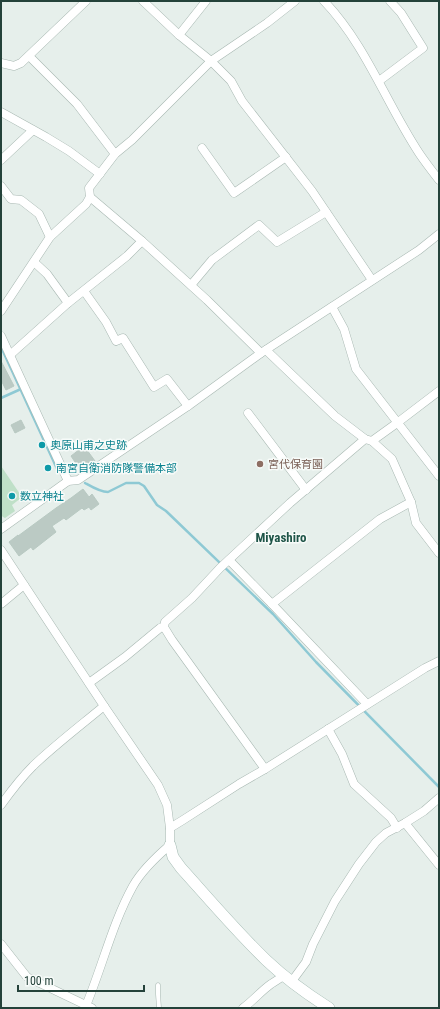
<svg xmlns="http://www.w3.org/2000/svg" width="440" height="1009" font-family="'Roboto Condensed','Noto Sans JP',sans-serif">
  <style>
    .green { fill: #bfe0c8 }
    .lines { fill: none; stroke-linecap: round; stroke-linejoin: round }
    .stream { stroke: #8ec9d4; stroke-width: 2.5 }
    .building { fill: #bbcac4; stroke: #b8c9c2 }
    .lane-casing { stroke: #a8b8b2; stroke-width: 5 }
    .street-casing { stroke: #a8b8b2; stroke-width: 9 }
    .secondary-casing { stroke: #a4bbb3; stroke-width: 12 }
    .lane { stroke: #fff; stroke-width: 4 }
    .street { stroke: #fff; stroke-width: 8 }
    .secondary { stroke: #fff; stroke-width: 11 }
    .culture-dot { fill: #0f9aa8; stroke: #f7fbf9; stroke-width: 1.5 }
    .education-dot { fill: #8d6e63; stroke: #f7fbf9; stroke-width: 1.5 }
    .labels { text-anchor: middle; stroke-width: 3; stroke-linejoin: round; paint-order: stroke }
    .culture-label { font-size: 11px; fill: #0d838f; stroke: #f7fbf9; text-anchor: start }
    .education-label { font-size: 11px; fill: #785e54; stroke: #f7fbf9; text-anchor: start }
    .quarter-label { font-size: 13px; font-weight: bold; fill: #1f5548; stroke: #f7fbf9 }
  </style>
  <rect width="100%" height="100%" fill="#e6efeb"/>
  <polygon class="green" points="1,466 22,497 21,498 12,505 15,511 5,518 3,517 1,515"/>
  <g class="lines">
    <g class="stream">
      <polyline points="1,347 58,471 60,472"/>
      <polyline points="1,398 21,389"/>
      <path d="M 85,483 C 92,487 100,492 108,492 L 126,483 L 139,483 L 144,486 L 157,505 L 166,511 L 273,614 L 316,662 L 439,787"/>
    </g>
  </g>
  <g class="building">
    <polygon points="1,361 14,386 6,390 1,380"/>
    <polygon points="21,420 25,428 15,433 11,425"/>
    <polygon points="84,446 95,461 81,471 71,456"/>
    <polygon points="83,489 89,497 92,494 99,504 91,510 89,507 84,510 82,508 66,520 64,518 52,526 56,532 33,550 31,547 19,556 9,542 18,535 18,536 56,508 71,498"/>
  </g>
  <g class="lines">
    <g class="lane-casing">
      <polyline id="lane" points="158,985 158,994 159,1008"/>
    </g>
    <g class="street-casing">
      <g id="street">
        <polyline points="143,1 179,35 211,61 231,81 242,101 312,191 372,280"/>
        <path d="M 324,1 C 366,45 386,103 419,153 C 425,162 432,171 439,180"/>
        <polyline points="179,35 206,1"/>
        <polyline points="29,56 77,104 115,154"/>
        <polyline points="1,63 14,66 21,63 86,1"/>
        <polyline points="379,81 423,48 401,13 390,1"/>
        <polyline points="1,112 46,137 69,151 100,174"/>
        <polyline points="202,148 234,193 286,157"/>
        <polyline points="1,160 33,130"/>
        <polyline points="1,186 11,199 21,200 39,214 50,237"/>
        <polyline points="90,197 142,241 207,300 261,353"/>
        <polyline points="34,262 47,274 68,303"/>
        <polyline points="191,285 212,260 259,225 277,242 326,212"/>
        <polyline points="84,291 106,322 116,341 123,338 154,387 167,379 188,406"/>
        <polyline points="332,307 344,329 356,369 439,476"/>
        <polyline points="1,311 50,237 86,204 90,197 89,188 115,154 132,140 211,61 267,23 295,1"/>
        <polyline points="1,336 68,481"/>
        <polyline points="266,350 335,416 365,439 372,441 397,423 439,391"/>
        <polyline points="10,355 68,303 127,256 142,241"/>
        <polyline points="248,413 306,490"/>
        <polyline points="372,441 392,459 411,502 416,523 439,553"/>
        <polyline points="1,529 68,481 78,480 188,406 261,353 419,250 439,234"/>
        <path d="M 1,550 L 104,706 L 158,785 L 167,805 L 170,828 L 170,845 C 156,857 142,870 133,886 C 112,924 102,968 85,1008"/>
        <polyline points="229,560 272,604 367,704"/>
        <polyline points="1,604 24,585"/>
        <polyline points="272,604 380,519 411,502"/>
        <polyline points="89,683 125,657 160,628 164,627"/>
        <polyline points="328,729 342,754 354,784 391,818 397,828"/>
        <polyline points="265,769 172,640 164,627 165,622 192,598 220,568 290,503 365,439"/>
        <path d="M 1,805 C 11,791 21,778 33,766 C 55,745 80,726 104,706"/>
        <polyline points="405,823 439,865"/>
        <polyline points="170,828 183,820 239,784 265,769 425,668 439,661"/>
        <polyline points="1,944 27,977 92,1008"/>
        <polyline points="292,981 306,962 313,944 335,901 359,864 376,842 386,833 405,823 424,811 439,798"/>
        <path d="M 243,1008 C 253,1001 261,991 271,984 C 275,981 280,979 284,975"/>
      </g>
    </g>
    <g class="secondary-casing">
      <path id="secondary" d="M 170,845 L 173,857 L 181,868 C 209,899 236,931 266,960 C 285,978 307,994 329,1008"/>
    </g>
    <use href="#lane" class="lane"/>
    <use href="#street" class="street"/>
    <use href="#secondary" class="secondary"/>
  </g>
  <g class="culture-dot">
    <circle cx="42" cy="445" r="4"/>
    <circle cx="48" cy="468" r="4"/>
    <circle cx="12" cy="496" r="4"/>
  </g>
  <circle class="education-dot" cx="260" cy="464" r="4"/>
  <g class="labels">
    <g class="culture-label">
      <text x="50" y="449">奥原山甫之史跡</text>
      <text x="56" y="472">南宮自衛消防隊警備本部</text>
      <text x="20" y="500">数立神社</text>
    </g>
    <g class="education-label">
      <text x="268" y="468">宮代保育園</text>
    </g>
    <g class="quarter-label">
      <text x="281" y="542">Miyashiro</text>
    </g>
  </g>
  <rect width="440" height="1009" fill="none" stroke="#24423a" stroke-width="4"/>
  <path d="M18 985v6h126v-6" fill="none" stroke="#24423a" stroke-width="2"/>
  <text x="24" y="985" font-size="12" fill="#24423a" stroke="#f7fbf9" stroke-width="3" paint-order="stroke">100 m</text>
</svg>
